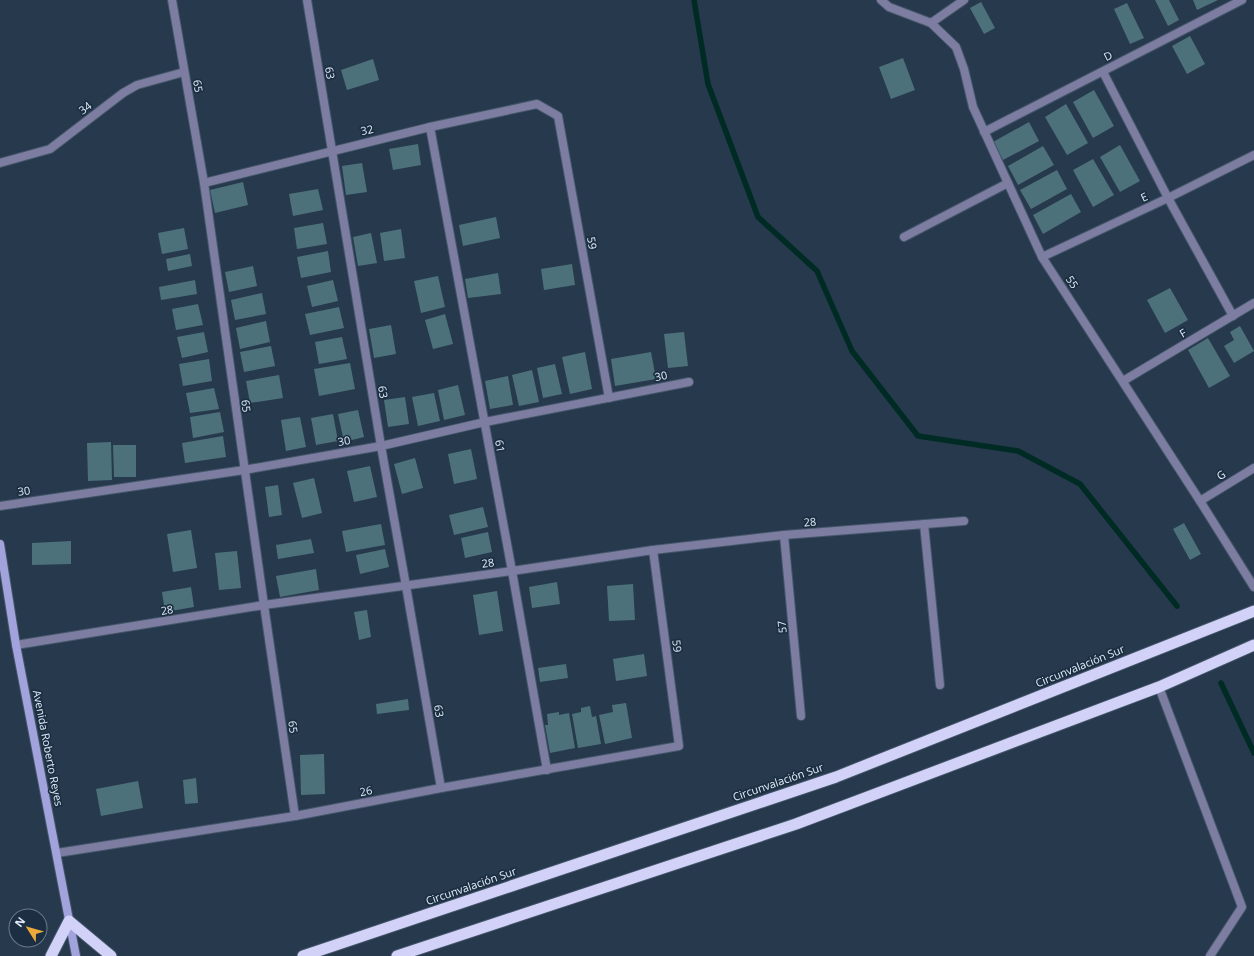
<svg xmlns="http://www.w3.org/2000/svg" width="1254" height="956" font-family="'Open Sans',sans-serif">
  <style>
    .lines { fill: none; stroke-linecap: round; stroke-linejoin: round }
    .stream { stroke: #002b24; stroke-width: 5.5 }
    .building { fill: #4d717a }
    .service-casing { stroke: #445669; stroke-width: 10 }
    .minor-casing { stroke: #445669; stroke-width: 10 }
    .secondary-casing { stroke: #445669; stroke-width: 10 }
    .trunk-casing { stroke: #445669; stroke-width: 13 }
    .service { stroke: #7c7da1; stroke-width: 8 }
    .minor { stroke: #7c7da1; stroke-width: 8 }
    .secondary { stroke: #a2a3dc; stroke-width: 8 }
    .trunk { stroke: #d2d2f9; stroke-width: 11 }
    .labels { text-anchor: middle; stroke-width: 3.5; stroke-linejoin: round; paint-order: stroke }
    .street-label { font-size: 11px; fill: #e1edfa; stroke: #1c2f42 }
  </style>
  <rect width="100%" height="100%" fill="#26394d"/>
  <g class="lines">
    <g class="stream">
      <polyline points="694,0 708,84 758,217 817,271 852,351 918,436 1018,451 1080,484 1177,606"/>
      <polyline points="1221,683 1254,753"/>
    </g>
  </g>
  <g class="building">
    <polygon points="1155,0 1169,0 1179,20 1168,26"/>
    <polygon points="1193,0 1218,0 1197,10"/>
    <polygon points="981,2 995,28 984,34 970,8"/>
    <polygon points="1127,3 1144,38 1130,44 1114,9"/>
    <polygon points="1190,36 1205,64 1187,74 1172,46"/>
    <polygon points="903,58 915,90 891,99 879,67"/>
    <polygon points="373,59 379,80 347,90 341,70"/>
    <polygon points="1094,90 1114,126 1093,138 1073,102"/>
    <polygon points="1066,104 1088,143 1067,155 1045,117"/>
    <polygon points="1029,122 1039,141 1003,160 993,142"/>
    <polygon points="418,144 421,165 393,170 389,149"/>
    <polygon points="1120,145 1140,181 1120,192 1100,157"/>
    <polygon points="1043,146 1054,165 1018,185 1008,166"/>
    <polygon points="1093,159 1114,195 1093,207 1073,170"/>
    <polygon points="362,163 367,192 346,195 342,166"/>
    <polygon points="1057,170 1067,189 1031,209 1020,190"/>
    <polygon points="243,182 248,205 215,213 210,190"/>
    <polygon points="318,189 323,210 293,216 289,194"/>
    <polygon points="1071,194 1081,212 1043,234 1033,215"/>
    <polygon points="496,217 500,238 463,246 459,225"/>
    <polygon points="323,223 327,244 297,249 294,228"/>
    <polygon points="184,228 188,249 162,254 158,233"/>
    <polygon points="401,229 405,258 384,261 380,233"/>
    <polygon points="371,233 377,263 358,266 353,237"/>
    <polygon points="328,251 331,272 301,278 297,257"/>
    <polygon points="190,254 192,266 168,271 166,259"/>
    <polygon points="572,264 575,285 544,290 541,269"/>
    <polygon points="253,266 257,286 229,292 225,272"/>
    <polygon points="498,273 501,294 468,298 465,279"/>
    <polygon points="438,276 445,307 421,313 414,281"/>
    <polygon points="195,280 197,294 161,300 159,287"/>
    <polygon points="333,280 338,301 312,307 307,286"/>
    <polygon points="1170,288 1188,320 1165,333 1147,300"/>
    <polygon points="262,293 266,314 235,320 231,300"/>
    <polygon points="198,304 203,325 176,330 172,309"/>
    <polygon points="339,307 344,328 310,335 305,314"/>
    <polygon points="445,314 453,344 433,349 425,320"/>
    <polygon points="266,321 270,342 240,349 236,328"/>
    <polygon points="391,325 396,354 374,358 369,329"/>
    <polygon points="1240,326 1254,351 1234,363 1224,346 1234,340 1230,332"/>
    <polygon points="204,332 208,352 182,358 177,337"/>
    <polygon points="684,332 688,366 668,368 664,334"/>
    <polygon points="342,337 347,359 319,364 315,342"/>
    <polygon points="1208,338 1230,376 1209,388 1188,350"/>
    <polygon points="271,346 275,366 244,372 240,352"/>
    <polygon points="585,352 592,389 570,394 562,357"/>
    <polygon points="651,352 656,379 615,386 611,359"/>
    <polygon points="209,359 212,381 183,386 179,364"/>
    <polygon points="350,363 355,389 319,396 314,369"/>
    <polygon points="555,364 562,394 543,398 537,368"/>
    <polygon points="532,370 539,402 519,406 512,375"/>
    <polygon points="279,375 283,398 250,403 246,381"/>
    <polygon points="508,376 513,405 490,409 485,381"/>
    <polygon points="458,385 465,415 444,420 438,390"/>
    <polygon points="214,388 219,409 190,413 186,393"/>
    <polygon points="434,393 440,421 418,426 412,397"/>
    <polygon points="405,397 409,424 388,427 384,400"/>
    <polygon points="358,410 364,437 344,442 338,414"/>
    <polygon points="220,412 224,432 193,438 190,417"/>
    <polygon points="333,414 338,441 316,445 311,418"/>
    <polygon points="300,417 306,447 286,451 281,420"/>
    <polygon points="223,436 226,457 185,463 182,443"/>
    <polygon points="111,442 112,480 88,481 87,443"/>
    <polygon points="113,445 136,445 136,477 114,477"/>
    <polygon points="471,449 477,479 454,484 448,454"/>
    <polygon points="415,458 423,488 402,494 394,464"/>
    <polygon points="370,466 377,497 354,502 347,471"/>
    <polygon points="314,478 322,513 302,518 293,483"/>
    <polygon points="278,485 282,515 269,517 265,487"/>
    <polygon points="483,507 488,527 454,535 449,515"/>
    <polygon points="1184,523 1201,554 1190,560 1173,529"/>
    <polygon points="381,524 385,545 346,552 342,531"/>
    <polygon points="191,530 197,568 173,572 167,534"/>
    <polygon points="488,532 492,552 465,558 461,538"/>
    <polygon points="311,539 314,553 278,559 276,545"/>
    <polygon points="71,541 71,564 32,565 32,543"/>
    <polygon points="385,549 389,567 360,574 356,555"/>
    <polygon points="237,551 241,588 219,590 215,553"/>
    <polygon points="316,569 319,590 280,597 276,576"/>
    <polygon points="557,582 560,604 532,608 529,587"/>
    <polygon points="633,584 635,620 609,621 607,586"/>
    <polygon points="191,587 194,607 165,612 162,592"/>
    <polygon points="497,591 503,631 479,635 473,595"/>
    <polygon points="367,610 371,637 359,640 354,612"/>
    <polygon points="644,654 647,676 616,681 613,659"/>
    <polygon points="566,664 568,678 540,682 538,668"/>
    <polygon points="408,699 409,710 377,714 376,704"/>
    <polygon points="626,703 632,738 605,744 599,715 613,712 612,705"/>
    <polygon points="590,706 592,717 596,716 601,744 578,748 572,714 581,712 581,708"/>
    <polygon points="559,712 559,715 569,713 575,748 550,753 545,725 548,725 547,714"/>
    <polygon points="324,754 325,794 301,795 300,755"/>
    <polygon points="196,778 198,803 185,804 183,780"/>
    <polygon points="138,781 143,808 101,816 96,789"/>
  </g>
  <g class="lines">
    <g class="service-casing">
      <g id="service">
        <polyline points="1103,72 1168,198 1233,316"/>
        <polyline points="904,237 1008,183"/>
        <polyline points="1159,687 1242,907 1210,956"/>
      </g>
    </g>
    <g class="minor-casing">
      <g id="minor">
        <polyline points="172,0 204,183 264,605 295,816"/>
        <polyline points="307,0 381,446 406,586 441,788"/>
        <polyline points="881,0 889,7 931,23 956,47 964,69 973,107 1042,257 1200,501 1254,587"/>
        <polyline points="931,23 964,0"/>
        <polyline points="430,127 512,571 547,770"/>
        <polyline points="984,132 1242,0"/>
        <polyline points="0,163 50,149 123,93 137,85 184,72"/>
        <polyline points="204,183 430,127 537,104 558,116 609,398"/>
        <polyline points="1042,257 1168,198 1254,155"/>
        <polyline points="1123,381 1254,303"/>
        <polyline points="1200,501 1254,468"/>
        <polyline points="0,506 244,470 381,446 485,422 689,382"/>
        <polyline points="924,524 940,685"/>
        <polyline points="784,535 801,716"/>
        <polyline points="16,645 264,605 512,571 653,550 784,535 964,521"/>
        <polyline points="57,853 295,816 441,788 679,746 653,550"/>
      </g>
    </g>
    <g class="secondary-casing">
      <polyline id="secondary" points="0,544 16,645 76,956"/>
    </g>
    <g class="trunk-casing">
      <g id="trunk">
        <polyline points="51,956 69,921 111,956"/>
        <polyline points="303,956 836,777 1254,611"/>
        <polyline points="397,956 796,824 1159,687 1254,645"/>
      </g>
    </g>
    <use href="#service" class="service"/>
    <use href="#minor" class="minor"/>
    <use href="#secondary" class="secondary"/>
    <use href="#trunk" class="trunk"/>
  </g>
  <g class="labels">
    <g class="street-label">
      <text transform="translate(1108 56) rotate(-27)" y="4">D</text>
      <text transform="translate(330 73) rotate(81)" y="4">63</text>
      <text transform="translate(198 86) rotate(80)" y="4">65</text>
      <text transform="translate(85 108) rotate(-37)" y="4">34</text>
      <text transform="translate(367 130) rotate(-13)" y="4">32</text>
      <text transform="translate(1144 197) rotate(-25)" y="4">E</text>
      <text transform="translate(592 243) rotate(80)" y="4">59</text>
      <text transform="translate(1072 282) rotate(57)" y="4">55</text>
      <text transform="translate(1183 333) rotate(-31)" y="4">F</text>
      <text transform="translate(661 376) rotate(-11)" y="4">30</text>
      <text transform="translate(383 392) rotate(80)" y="4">63</text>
      <text transform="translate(246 406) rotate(82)" y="4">65</text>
      <text transform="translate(344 441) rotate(-10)" y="4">30</text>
      <text transform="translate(500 446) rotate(80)" y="4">61</text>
      <text transform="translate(1221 475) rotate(-32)" y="4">G</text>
      <text transform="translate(24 491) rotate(-8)" y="4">30</text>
      <text transform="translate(810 522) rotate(-5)" y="4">28</text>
      <text transform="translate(488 563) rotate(-8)" y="4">28</text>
      <text transform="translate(167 610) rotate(-9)" y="4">28</text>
      <text transform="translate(782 627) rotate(-96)" y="4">57</text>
      <text transform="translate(677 646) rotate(83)" y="4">59</text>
      <text transform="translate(1080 666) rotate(-22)" y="4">Circunvalación Sur</text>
      <text transform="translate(439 711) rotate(80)" y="4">63</text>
      <text transform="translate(293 727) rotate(82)" y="4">65</text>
      <text transform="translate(48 748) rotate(79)" y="4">Avenida Roberto Reyes</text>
      <text transform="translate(778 782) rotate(-19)" y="4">Circunvalación Sur</text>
      <text transform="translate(366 791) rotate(-11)" y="4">26</text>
      <text transform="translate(471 886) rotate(-19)" y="4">Circunvalación Sur</text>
    </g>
  </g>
  <g transform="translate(28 928) rotate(307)"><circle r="19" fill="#1c2f42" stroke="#6b7b8c"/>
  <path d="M0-3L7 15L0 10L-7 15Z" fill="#ebaa39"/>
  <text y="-6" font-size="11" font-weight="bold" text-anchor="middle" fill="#e1edfa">N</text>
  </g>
</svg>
